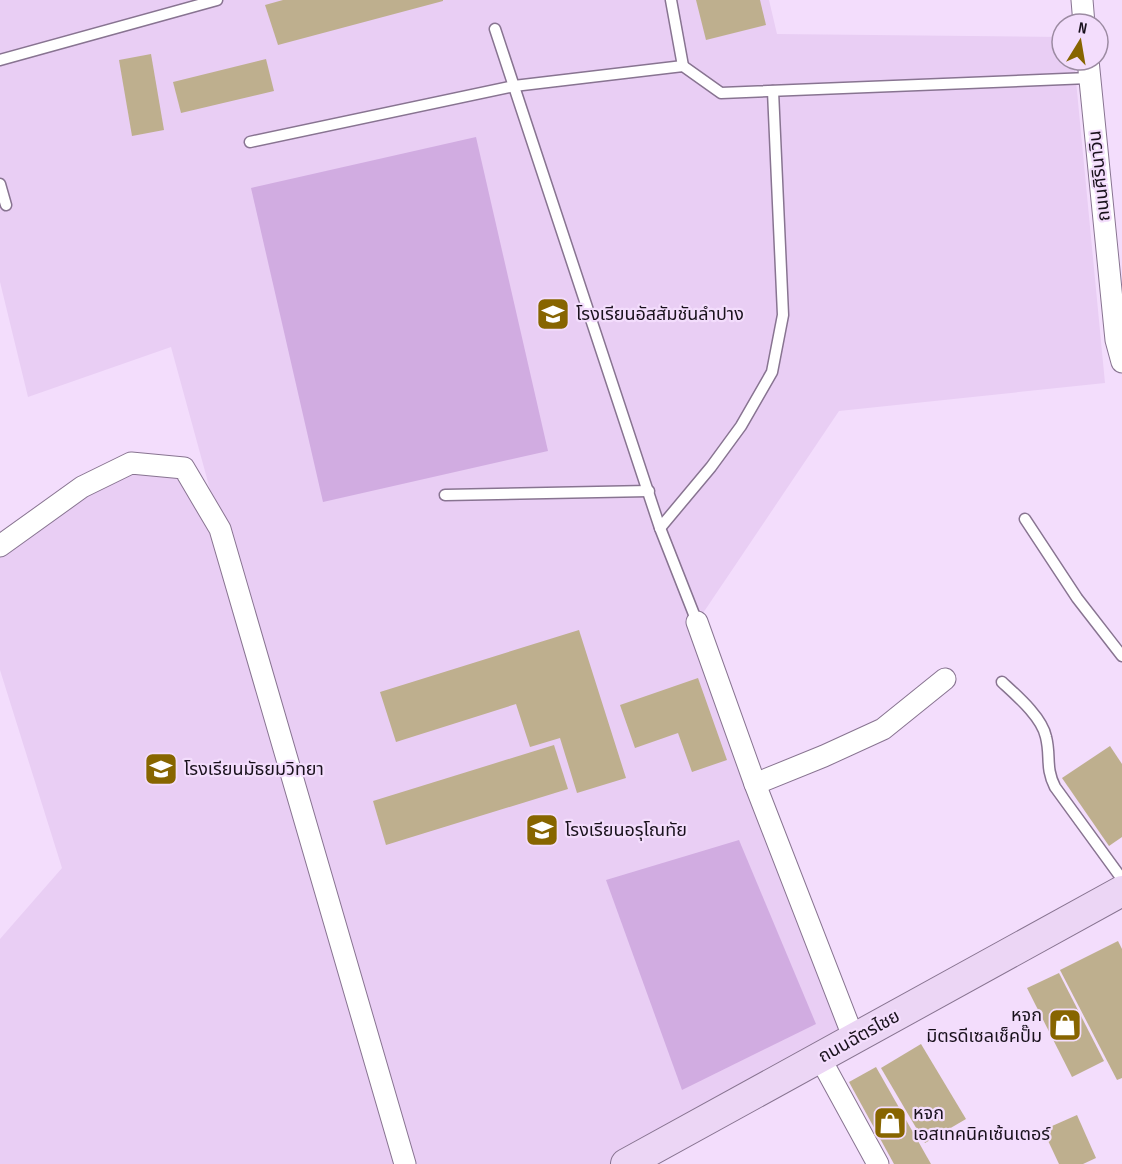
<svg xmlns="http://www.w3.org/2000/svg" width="1122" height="1164" font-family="'Sofia Sans Condensed','Noto Sans Thai',sans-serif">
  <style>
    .built { fill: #e9cef4 }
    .green { fill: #d1ace1 }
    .building { fill: #beaf8e }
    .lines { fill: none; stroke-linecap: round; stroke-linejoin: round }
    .service-casing { stroke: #887491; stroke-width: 13 }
    .minor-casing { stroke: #887491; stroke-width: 23 }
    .secondary-casing { stroke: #887491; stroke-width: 32 }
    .service { stroke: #fff; stroke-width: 10 }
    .minor { stroke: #fff; stroke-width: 21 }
    .secondary { stroke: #ecd6f5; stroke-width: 30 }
    .labels { text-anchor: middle; stroke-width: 4.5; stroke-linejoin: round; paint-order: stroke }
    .street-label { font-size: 18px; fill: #19111c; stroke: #f3ddfc }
    .poi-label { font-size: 18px; fill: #19111c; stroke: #f3ddfc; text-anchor: start }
  </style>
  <rect width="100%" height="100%" fill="#f3ddfc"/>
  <polygon class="built" points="0,0 769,0 777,34 1062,37 1062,60 1074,60 1105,383 839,411 697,622 854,1039 627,1164 0,1164 0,939 62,868 0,670 0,546 131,463 184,468 220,526 171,347 28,397 0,282"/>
  <g class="green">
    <polygon points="476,137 548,451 323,502 251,188"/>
    <polygon points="739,840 816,1024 682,1090 606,880"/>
  </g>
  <g class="building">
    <polygon points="283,0 443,0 443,1 278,45 265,5"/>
    <polygon points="696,0 760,0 766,25 706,40"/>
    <polygon points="151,54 164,130 132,136 119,60"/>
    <polygon points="266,59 274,91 181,113 173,82"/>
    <polygon points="579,630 626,778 577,793 560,738 530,747 516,704 396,742 380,692"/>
    <polygon points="698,678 727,760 692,772 678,733 635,748 620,705"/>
    <polygon points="554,745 568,789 386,845 373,801"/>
    <polygon points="1110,746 1122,764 1122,837 1109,846 1062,778"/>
    <polygon points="1118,941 1122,949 1122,1078 1117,1080 1060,970"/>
    <polygon points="1059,973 1104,1061 1072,1077 1027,988"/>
    <polygon points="921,1044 966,1119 925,1143 881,1068"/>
    <polygon points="876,1067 931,1164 894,1164 849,1082"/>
    <polygon points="1077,1115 1096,1158 1083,1164 1059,1164 1043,1130"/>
  </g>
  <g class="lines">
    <g class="service-casing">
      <g id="service">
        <polyline points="671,0 683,66"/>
        <polyline points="495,29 660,528 697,622"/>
        <polyline points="0,60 217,0"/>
        <polyline points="250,142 514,86 683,66 721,93 1089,78"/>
        <polyline points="0,184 6,205"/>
        <polyline points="445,495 649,491"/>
        <polyline points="1025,519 1077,598 1122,656"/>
        <polyline points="660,528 711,467 741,426 772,372 783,315 773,91"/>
        <path d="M 1002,682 C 1016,695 1042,717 1046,737 C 1051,757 1045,767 1055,787 L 1122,879"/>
      </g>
    </g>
    <g class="minor-casing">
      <g id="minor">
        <polyline points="1082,0 1084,24"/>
        <polyline points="1088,60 1116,340 1122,362"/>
        <polyline points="0,546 82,487 131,463 184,468 220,529 405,1164"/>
        <polyline points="697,622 755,784 854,1039"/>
        <polyline points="755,784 824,756 883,729 945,679"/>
        <polyline points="820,1058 878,1164"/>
      </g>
    </g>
    <g class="secondary-casing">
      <polyline id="secondary" points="626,1164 1122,891"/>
    </g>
    <use href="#service" class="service"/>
    <use href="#minor" class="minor"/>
    <use href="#secondary" class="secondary"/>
  </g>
  <defs>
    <g id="school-square" transform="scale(1.725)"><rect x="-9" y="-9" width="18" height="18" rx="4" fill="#876500" stroke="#f3ddfc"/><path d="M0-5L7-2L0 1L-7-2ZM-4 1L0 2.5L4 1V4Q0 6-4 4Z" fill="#fff"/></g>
    <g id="shop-square" transform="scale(1.725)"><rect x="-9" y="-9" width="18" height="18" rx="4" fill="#876500" stroke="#f3ddfc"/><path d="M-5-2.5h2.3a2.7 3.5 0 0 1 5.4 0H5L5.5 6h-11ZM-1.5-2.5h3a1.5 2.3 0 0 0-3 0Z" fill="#fff"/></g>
  </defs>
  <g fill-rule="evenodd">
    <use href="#school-square" x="553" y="314"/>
    <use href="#school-square" x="161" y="769"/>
    <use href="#school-square" x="542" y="830"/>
    <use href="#shop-square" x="1065" y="1025"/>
    <use href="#shop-square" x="890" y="1123"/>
  </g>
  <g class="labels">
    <g class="street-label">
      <text transform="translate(1099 176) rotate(-96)" y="6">ถนนศิรินาวิน</text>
      <text transform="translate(859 1036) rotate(-29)" y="6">ถนนฉัตรไชย</text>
    </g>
    <g class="poi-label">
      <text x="576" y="320">โรงเรียนอัสสัมชันลำปาง</text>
      <text x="184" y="775">โรงเรียนมัธยมวิทยา</text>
      <text x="565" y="836">โรงเรียนอรุโณทัย</text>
      <text x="1042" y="1021" text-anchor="end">หจก<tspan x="1042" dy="21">มิตรดีเซลเช็คปั๊ม</tspan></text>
      <text x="913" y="1119">หจก<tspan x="913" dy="21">เอสเทคนิคเซ้นเตอร์</tspan></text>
    </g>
  </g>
  <g transform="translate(1080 42) rotate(11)"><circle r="28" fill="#f3ddfc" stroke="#9c8ba2" stroke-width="1.5"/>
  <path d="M0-4.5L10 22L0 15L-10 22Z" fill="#876500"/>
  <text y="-9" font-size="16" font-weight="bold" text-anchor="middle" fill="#19111c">N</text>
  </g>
</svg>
